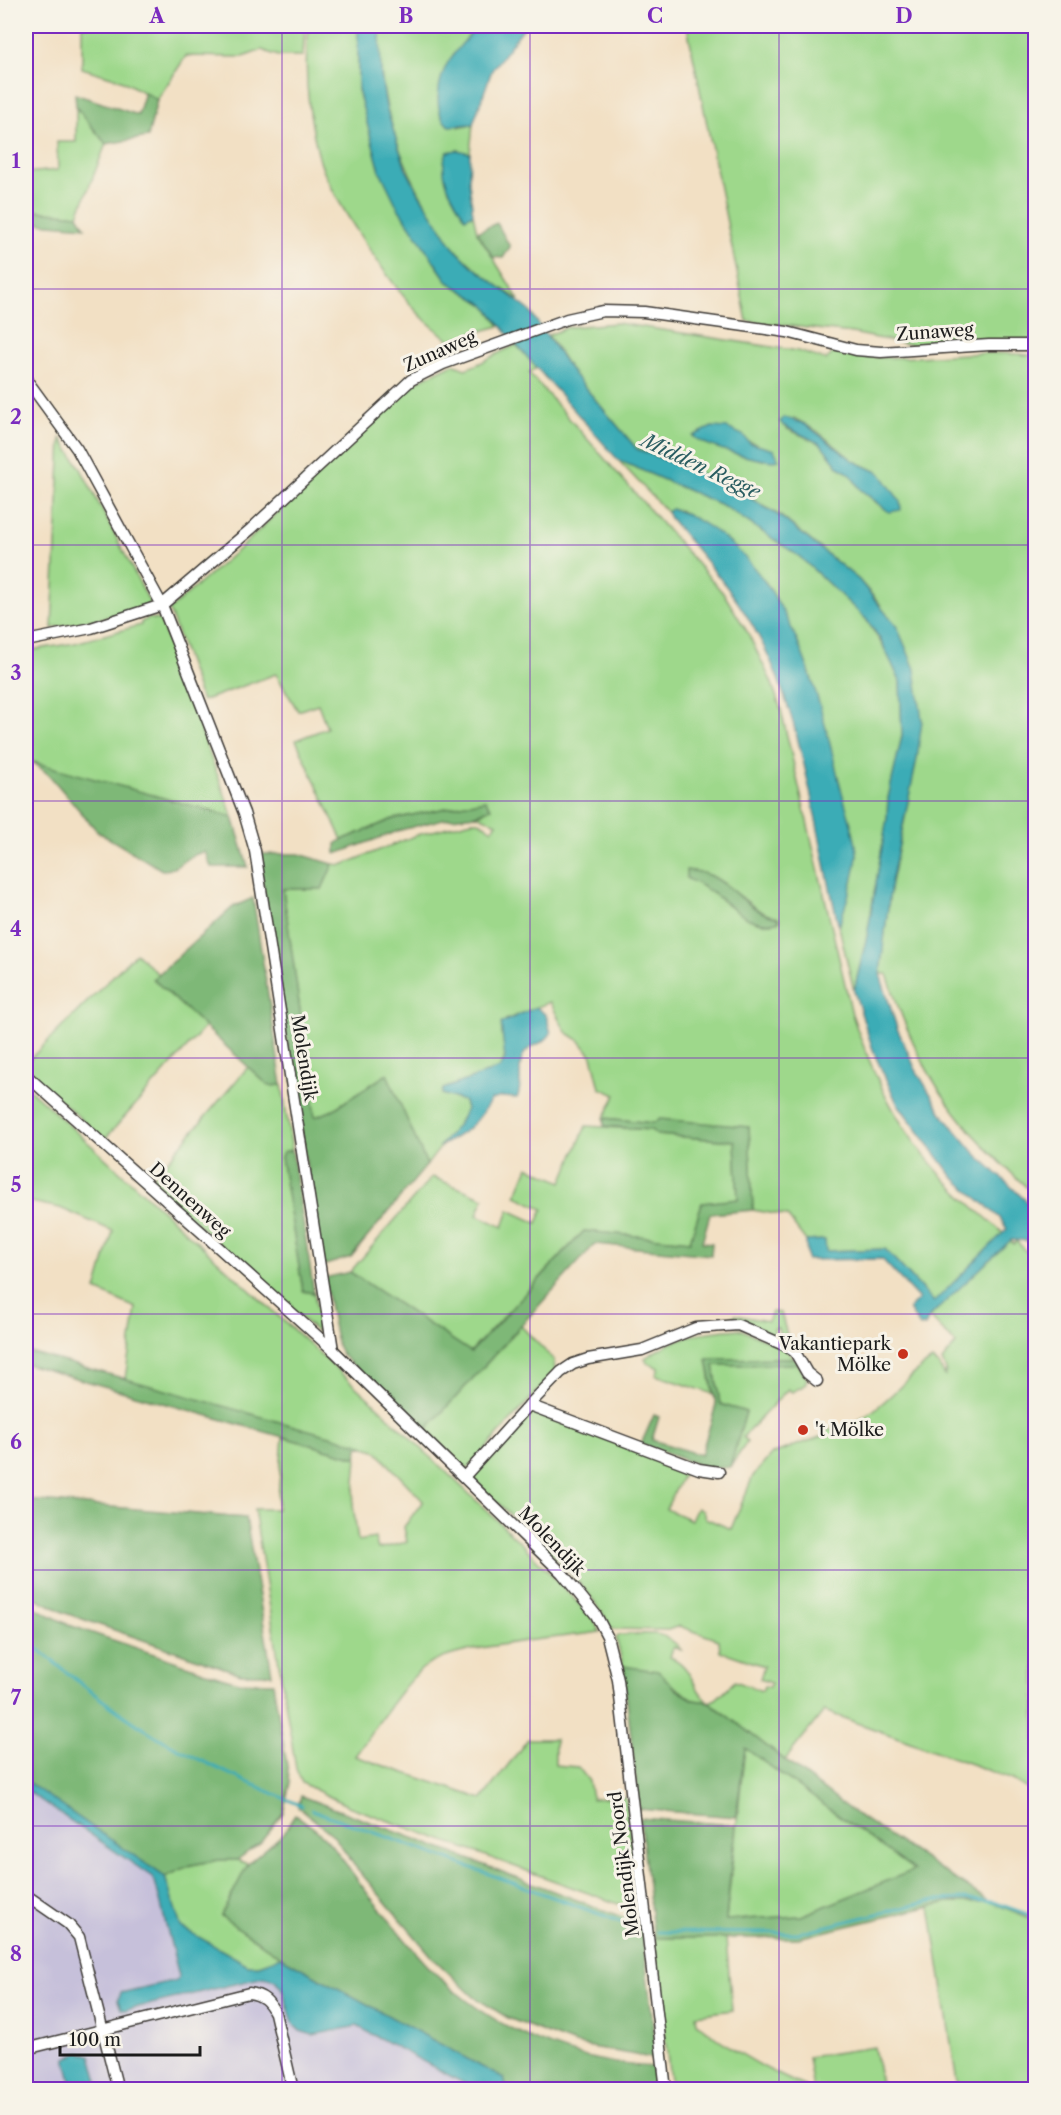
<svg xmlns="http://www.w3.org/2000/svg" width="1061" height="2115" font-family="'Libre Caslon Text',serif">
  <style>
    .industrial { fill: #c6c0da }
    .green { fill: #9ed88b; stroke: #5d7a54; stroke-width: 1.5; fill-rule: evenodd }
    .forest { fill: #7eb877; stroke: #4d6a4a; stroke-width: 1.5 }
    .water { fill: #3bacb6; stroke: #2c6469; stroke-width: 1.5 }
    .lines { fill: none; stroke-linecap: round; stroke-linejoin: round }
    .stream { stroke: #3bacb6; stroke-width: 3 }
    .minor-casing { stroke: #3c3935; stroke-width: 13 }
    .minor { stroke: #fff; stroke-width: 10 }
    .grid { fill: none; stroke: #7b2cbf; stroke-width: 1.5; stroke-opacity: 0.55 }
    .poi-dot { fill: #c8321e; stroke: #f7f3e8; stroke-width: 2 }
    .labels { text-anchor: middle; stroke-width: 6; stroke-linejoin: round; paint-order: stroke }
    .street-label { font-size: 18px; fill: #1c1c1c; stroke: #f7f3e8 }
    .poi-label { font-size: 18px; fill: #1c1c1c; stroke: #f7f3e8; text-anchor: end }
    .water-label { font-size: 20px; font-style: italic; fill: #2a5d61; stroke: #f7f3e8 }
    .neatline { fill: none; stroke: #7b2cbf; stroke-width: 2 }
    .grid-label { font-size: 20px; text-anchor: middle; font-weight: bold; fill: #7b2cbf }
  </style>
  <rect width="100%" height="100%" fill="#f7f3e8"/>
  <filter id="ink" filterUnits="userSpaceOnUse"><feTurbulence type="fractalNoise" baseFrequency=".0167" numOctaves="2"/><feDisplacementMap in="SourceGraphic" scale="12" xChannelSelector="R" yChannelSelector="G"/><feConvolveMatrix kernelMatrix="1 2 1 2 8 2 1 2 1" color-interpolation-filters="sRGB"/></filter>
  <filter id="wash" filterUnits="userSpaceOnUse"><feTurbulence type="fractalNoise" baseFrequency=".008" numOctaves="4" result="noise"/><feDisplacementMap in="SourceGraphic" scale="24" xChannelSelector="R" yChannelSelector="G"/><feGaussianBlur stdDeviation="1.35" result="paint"/><feColorMatrix in="noise" values="0 0 0 0 0 0 0 0 0 0 0 0 0 0 0 0 0 1.4 0 .05"/><feComposite in="paint" operator="in"/></filter>
  <g filter="url(#wash)">
    <rect width="100%" height="100%" fill="#f2e0c4"/>
    <polygon class="industrial" points="26,1787 159,1878 280,1969 488,2089 26,2089"/>
    <g class="green">
      <polygon points="82,26 305,26 303,56 278,56 262,50 243,57 186,56 157,100 121,80 82,68"/>
      <path d="M 309,26 L 358,26 L 358,90 L 380,171 L 434,262 L 448,282 L 485,305 L 500,326 L 449,340 C 439,332 429,324 421,316 C 392,286 330,197 319,158 C 308,115 303,69 309,26 Z"/>
      <path d="M 380,26 L 477,26 L 448,64 L 438,98 L 458,127 L 473,124 L 470,153 L 457,150 L 448,188 L 465,217 L 473,214 L 477,232 L 519,300 C 497,286 473,268 455,249 C 446,240 441,228 434,218 C 398,160 376,94 380,26 Z"/>
      <polygon points="687,26 1035,26 1035,342 912,345 852,333 747,321"/>
      <polygon points="76,107 106,144 78,215 26,210 26,173 58,170 57,142 76,142"/>
      <path d="M 617,323 L 798,351 L 826,360 L 834,352 C 901,367 968,346 1035,356 L 1035,1195 C 956,1123 920,1078 887,974 L 880,974 L 891,882 L 905,818 L 922,720 L 880,604 L 859,580 L 781,516 L 729,485 L 637,449 L 572,372 L 548,335 L 569,327 ZM 794,418 L 817,431 L 854,461 L 880,473 L 892,493 L 883,508 L 860,489 L 850,474 L 839,467 L 821,444 L 787,429 ZM 712,427 C 734,437 763,442 779,460 C 765,464 703,446 693,436 Z"/>
      <path d="M 517,345 L 538,367 L 529,373 L 724,594 L 748,633 L 771,681 L 781,710 L 852,1014 C 882,1104 917,1161 991,1222 C 999,1228 1004,1236 1014,1244 L 1016,1241 L 1035,1260 L 1035,1794 L 1013,1780 L 974,1765 L 824,1711 L 785,1760 L 709,1702 L 694,1700 L 668,1682 L 623,1666 L 616,1638 L 620,1635 C 644,1634 666,1628 681,1650 L 673,1647 L 670,1657 C 692,1665 691,1688 709,1702 L 716,1699 L 735,1681 L 762,1691 L 764,1686 L 769,1687 L 771,1683 L 760,1679 L 764,1666 L 720,1651 L 719,1640 L 679,1626 L 668,1630 L 611,1629 C 589,1580 513,1519 473,1480 L 475,1470 L 529,1411 L 538,1411 L 685,1471 L 666,1509 L 691,1520 L 697,1508 L 703,1511 L 705,1518 L 731,1529 L 753,1476 L 772,1454 L 823,1436 L 824,1430 C 867,1432 899,1381 932,1360 L 939,1366 L 945,1376 L 946,1370 L 942,1361 L 956,1344 L 930,1317 L 939,1307 L 885,1249 L 825,1251 L 825,1240 L 806,1241 L 787,1216 L 753,1210 L 749,1127 L 653,1123 L 604,1118 L 616,1095 L 600,1088 L 592,1056 L 580,1041 L 566,1032 L 550,1002 L 505,1020 C 496,1036 512,1052 500,1068 L 443,1089 L 442,1094 L 464,1101 L 466,1109 C 461,1125 438,1149 427,1165 L 387,1074 L 331,1111 L 315,1118 L 283,889 L 322,889 L 333,864 L 342,865 L 417,835 L 472,821 L 479,821 L 492,830 L 497,823 L 476,815 L 491,808 L 485,800 L 393,819 L 342,840 L 296,740 L 327,728 L 318,704 L 298,711 L 276,674 L 202,701 L 169,610 L 247,542 L 385,406 L 407,386 L 453,364 L 465,369 C 484,364 498,351 517,345 ZM 710,875 C 735,887 751,912 778,918 L 739,913 L 709,890 L 687,878 Z"/>
      <polygon points="61,438 80,467 151,605 138,611 52,628"/>
      <polygon points="618,460 724,506 800,557 866,619 891,659 900,681 902,736 888,798 887,818 867,936 854,991 839,927 857,855 828,737 809,670 788,622 767,584 720,535 679,510 667,512"/>
      <polygon points="149,618 160,620 233,817 26,761 26,651 75,643 141,625 141,622"/>
      <polygon points="136,953 158,974 153,979 205,1027 104,1140 26,1069 26,1063"/>
      <polygon points="248,1067 269,1086 282,1085 292,1150 283,1152 281,1157 303,1291 314,1293 319,1322 317,1332 150,1181"/>
      <path d="M 26,1086 L 377,1406 L 525,1547 L 594,1620 L 600,1632 C 560,1638 450,1645 422,1669 C 400,1687 373,1732 355,1756 L 482,1799 L 528,1739 L 555,1739 L 555,1765 L 578,1767 L 589,1781 L 592,1799 L 626,1797 L 640,1912 L 348,1806 L 302,1783 L 296,1769 L 254,1509 L 277,1509 L 283,1437 L 357,1458 L 353,1505 L 358,1541 L 375,1538 L 378,1549 L 407,1542 L 404,1527 L 423,1501 L 375,1450 L 125,1379 L 136,1308 L 96,1290 L 113,1231 L 60,1208 L 26,1201 Z"/>
      <polygon points="586,1126 652,1130 657,1135 735,1141 738,1200 702,1203 690,1241 584,1231 470,1352 350,1272 432,1177 484,1198 477,1215 503,1227 509,1210 537,1223 543,1209 516,1196 528,1167 562,1182"/>
      <polygon points="772,1312 781,1313 787,1335 780,1336 778,1328 774,1329 775,1336 725,1322 735,1315 768,1321"/>
      <polygon points="521,1326 554,1360 555,1372 468,1468 463,1467 424,1432"/>
      <path d="M 739,1329 L 784,1347 L 794,1358 L 707,1360 L 713,1394 L 656,1375 L 659,1368 L 647,1363 L 645,1358 C 679,1335 698,1332 739,1329 Z"/>
      <polygon points="798,1364 807,1378 805,1385 792,1392 788,1389 743,1437 747,1442 730,1467 746,1412 720,1404 714,1365"/>
      <polygon points="745,1748 915,1870 801,1916 726,1920"/>
      <polygon points="218,1860 237,1860 248,1864 221,1916 281,1957 259,1965 248,1965 180,1927 165,1877 191,1865"/>
      <polygon points="948,1902 990,1902 1035,1920 1035,2089 958,2089 930,1906"/>
      <path d="M 654,1938 L 726,1938 L 732,2010 L 696,2015 L 697,2023 C 732,2051 769,2072 811,2089 L 671,2089 Z"/>
      <polygon points="874,2047 882,2089 813,2089 808,2057"/>
    </g>
    <g class="forest">
      <polygon points="145,92 157,100 148,137 106,144 76,107 75,94 138,115"/>
      <polygon points="26,210 78,215 85,227 26,222"/>
      <polygon points="497,223 510,247 503,258 493,257 477,232"/>
      <path d="M 33,762 L 233,817 L 248,867 L 211,867 L 205,852 C 188,853 179,871 162,870 L 98,832 L 49,775 Z"/>
      <polygon points="485,800 491,808 476,815 443,819 401,830 336,854 336,844 342,840 393,819"/>
      <polygon points="258,854 299,854 333,864 322,889 283,889 315,1117 331,1111 387,1074 427,1165 351,1257 322,1266"/>
      <path d="M 686,870 C 731,873 741,911 778,918 L 780,921 C 749,931 731,904 708,890 C 701,885 694,882 686,878 Z"/>
      <polygon points="253,898 282,1085 269,1086 153,979 233,907"/>
      <polygon points="604,1118 653,1123 660,1119 749,1127 753,1210 710,1214 702,1242 712,1243 711,1255 595,1244 424,1432 342,1355 337,1345 324,1278 350,1272 471,1352 584,1231 690,1241 702,1203 738,1199 735,1141 657,1135 651,1130 604,1126"/>
      <polygon points="292,1150 314,1293 303,1291 281,1157 283,1152"/>
      <polygon points="26,1351 366,1446 358,1447 357,1458 26,1364"/>
      <polygon points="794,1358 798,1364 714,1365 720,1404 746,1412 730,1467 710,1469 641,1444 654,1415 659,1417 652,1440 701,1455 716,1405 707,1359"/>
      <polygon points="26,1500 246,1518 272,1674 241,1674 227,1669 65,1613 26,1593"/>
      <polygon points="26,1603 69,1625 221,1677 238,1682 273,1683 290,1783 283,1813 261,1842 237,1860 218,1860 191,1865 165,1877 26,1781"/>
      <polygon points="623,1666 658,1671 677,1690 694,1700 709,1702 850,1810 990,1902 948,1902 798,1938 654,1938 640,1818 735,1825 726,1920 801,1916 914,1870 745,1748 736,1817 639,1809"/>
      <polygon points="301,1796 641,1924 657,2059 575,2044 556,2037 508,2018 474,1997 435,1960 354,1865 333,1835 298,1807"/>
      <path d="M 295,1814 C 306,1822 318,1830 327,1840 C 343,1858 356,1879 371,1898 C 392,1922 411,1949 433,1971 C 493,2031 574,2064 658,2067 L 660,2089 L 507,2089 L 504,2079 L 281,1957 L 221,1916 L 248,1864 L 284,1833 Z"/>
    </g>
    <g class="water">
      <polygon points="358,26 380,26 381,76 386,107 397,142 406,169 420,195 453,247 471,265 529,310 572,372 637,449 729,485 781,517 859,580 897,627 915,669 922,720 917,759 891,882 880,974 897,1028 916,1070 943,1115 975,1153 1036,1210 1035,1241 1011,1240 930,1316 925,1326 920,1327 909,1309 919,1299 882,1259 807,1260 806,1241 825,1240 826,1251 885,1249 934,1302 1007,1229 1000,1218 953,1177 897,1103 874,1053 854,991 867,936 887,818 888,798 902,736 900,681 880,639 866,619 800,557 724,506 618,460 513,341 485,305 448,282 398,208 380,171 358,90"/>
      <path d="M 477,26 L 525,26 L 492,70 L 473,124 L 449,126 C 432,113 438,81 447,64 C 455,50 468,38 477,26 Z"/>
      <path d="M 457,150 L 470,153 L 469,182 L 473,214 L 465,218 C 454,199 436,174 447,152 Z"/>
      <polygon points="784,417 805,424 854,461 880,473 900,501 901,510 889,512 860,489 850,474 839,467 821,444 784,426 780,422"/>
      <path d="M 712,427 L 727,428 L 743,435 L 750,443 L 774,450 L 779,460 C 765,464 703,446 693,436 Z"/>
      <path d="M 671,509 C 686,512 700,521 712,529 C 794,585 818,694 840,785 C 844,802 858,841 857,856 C 855,879 845,905 839,927 C 815,832 806,727 760,639 C 737,594 702,557 670,518 L 667,512 Z"/>
      <path d="M 536,1007 L 546,1015 L 551,1033 C 546,1044 531,1044 524,1054 C 516,1067 524,1085 517,1098 L 502,1097 L 491,1100 C 475,1126 466,1132 439,1147 L 459,1123 L 466,1109 L 464,1101 L 442,1094 L 443,1089 L 500,1068 L 505,1059 L 501,1023 Z"/>
      <polygon points="26,1781 165,1877 181,1927 248,1965 259,1965 281,1957 504,2079 507,2089 470,2089 469,2086 357,2026 313,2035 300,2031 294,2025 282,1989 275,1980 264,1977 126,2010 121,2009 118,2000 121,1993 176,1980 179,1976 155,1881 151,1876 26,1790"/>
      <polygon points="79,2053 91,2055 100,2089 73,2089 66,2061 66,2058"/>
    </g>
    <g class="lines">
      <g class="stream">
        <path d="M 26,1639 C 67,1673 108,1707 154,1735 C 201,1763 252,1784 302,1806"/>
        <polyline points="312,1810 638,1928"/>
        <polyline points="657,1932 798,1933 935,1900 964,1899 993,1902 1036,1917"/>
      </g>
    </g>
  </g>
  <g filter="url(#ink)">
    <g class="lines">
      <g class="minor-casing">
        <g id="minor">
          <polyline points="26,71 26,72"/>
          <polyline points="26,379 77,449 162,605 251,529 411,380 443,364 567,319 603,311 644,312 787,332 856,350 881,352 989,345 1036,345"/>
          <polyline points="26,641 91,628 162,605 244,813 255,851 333,1350"/>
          <polyline points="26,1075 333,1350 562,1573 596,1615 607,1636 618,1680 666,2090"/>
          <polyline points="529,1405 699,1469 719,1472"/>
          <polyline points="464,1477 529,1405 561,1372 573,1364 588,1359 642,1350 696,1328 738,1325 786,1346 795,1352 807,1373 817,1381"/>
          <polyline points="26,1895 68,1924 79,1937 118,2090"/>
          <path d="M 26,2049 L 249,1993 C 263,1995 269,2001 275,2013 L 293,2090"/>
        </g>
      </g>
      <use href="#minor" class="minor"/>
    </g>
  </g>
  <path class="grid" d="M 282,26 L 282,2090M 530,26 L 530,2090M 779,26 L 779,2090M 26,289 L 1036,289M 26,545 L 1036,545M 26,801 L 1036,801M 26,1058 L 1036,1058M 26,1314 L 1036,1314M 26,1570 L 1036,1570M 26,1826 L 1036,1826"/>
  <g class="poi-dot">
    <circle cx="903" cy="1354" r="6"/>
    <circle cx="803" cy="1430" r="6"/>
  </g>
  <g class="labels">
    <g class="street-label">
      <text transform="translate(935 332) rotate(-4)" y="6">Zunaweg</text>
      <text transform="translate(440 351) rotate(-24)" y="6">Zunaweg</text>
      <text transform="translate(304 1058) rotate(81)" y="6">Molendijk</text>
      <text transform="translate(190 1200) rotate(42)" y="6">Dennenweg</text>
      <text transform="translate(552 1541) rotate(46)" y="6">Molendijk</text>
      <text transform="translate(624 1864) rotate(-97)" y="6">Molendijk Noord</text>
    </g>
    <g class="poi-label">
      <text x="891" y="1350">Vakantiepark<tspan x="891" dy="21">Mölke</tspan></text>
      <text x="815" y="1436" text-anchor="start">'t Mölke</text>
    </g>
    <g class="water-label">
      <text transform="translate(701 466) rotate(25)" y="7">Midden Regge</text>
    </g>
  </g>
  <rect width="1061" height="2115" fill="none" stroke="#f7f3e8" stroke-width="66"/>
  <path d="M60 2046v9h140v-9" fill="none" stroke="#1c1c1c" stroke-width="3"/>
  <text x="69" y="2046" font-size="18" fill="#1c1c1c" stroke="#f7f3e8" stroke-width="4.5" paint-order="stroke">100 m</text>
  <rect x="33" y="33" width="995" height="2049" class="neatline"/>
  <g class="grid-label">
    <text x="157" y="23">A</text>
    <text x="406" y="23">B</text>
    <text x="655" y="23">C</text>
    <text x="904" y="23">D</text>
    <text x="16" y="168">1</text>
    <text x="16" y="424">2</text>
    <text x="16" y="680">3</text>
    <text x="16" y="936">4</text>
    <text x="16" y="1192">5</text>
    <text x="16" y="1449">6</text>
    <text x="16" y="1705">7</text>
    <text x="16" y="1961">8</text>
  </g>
</svg>
